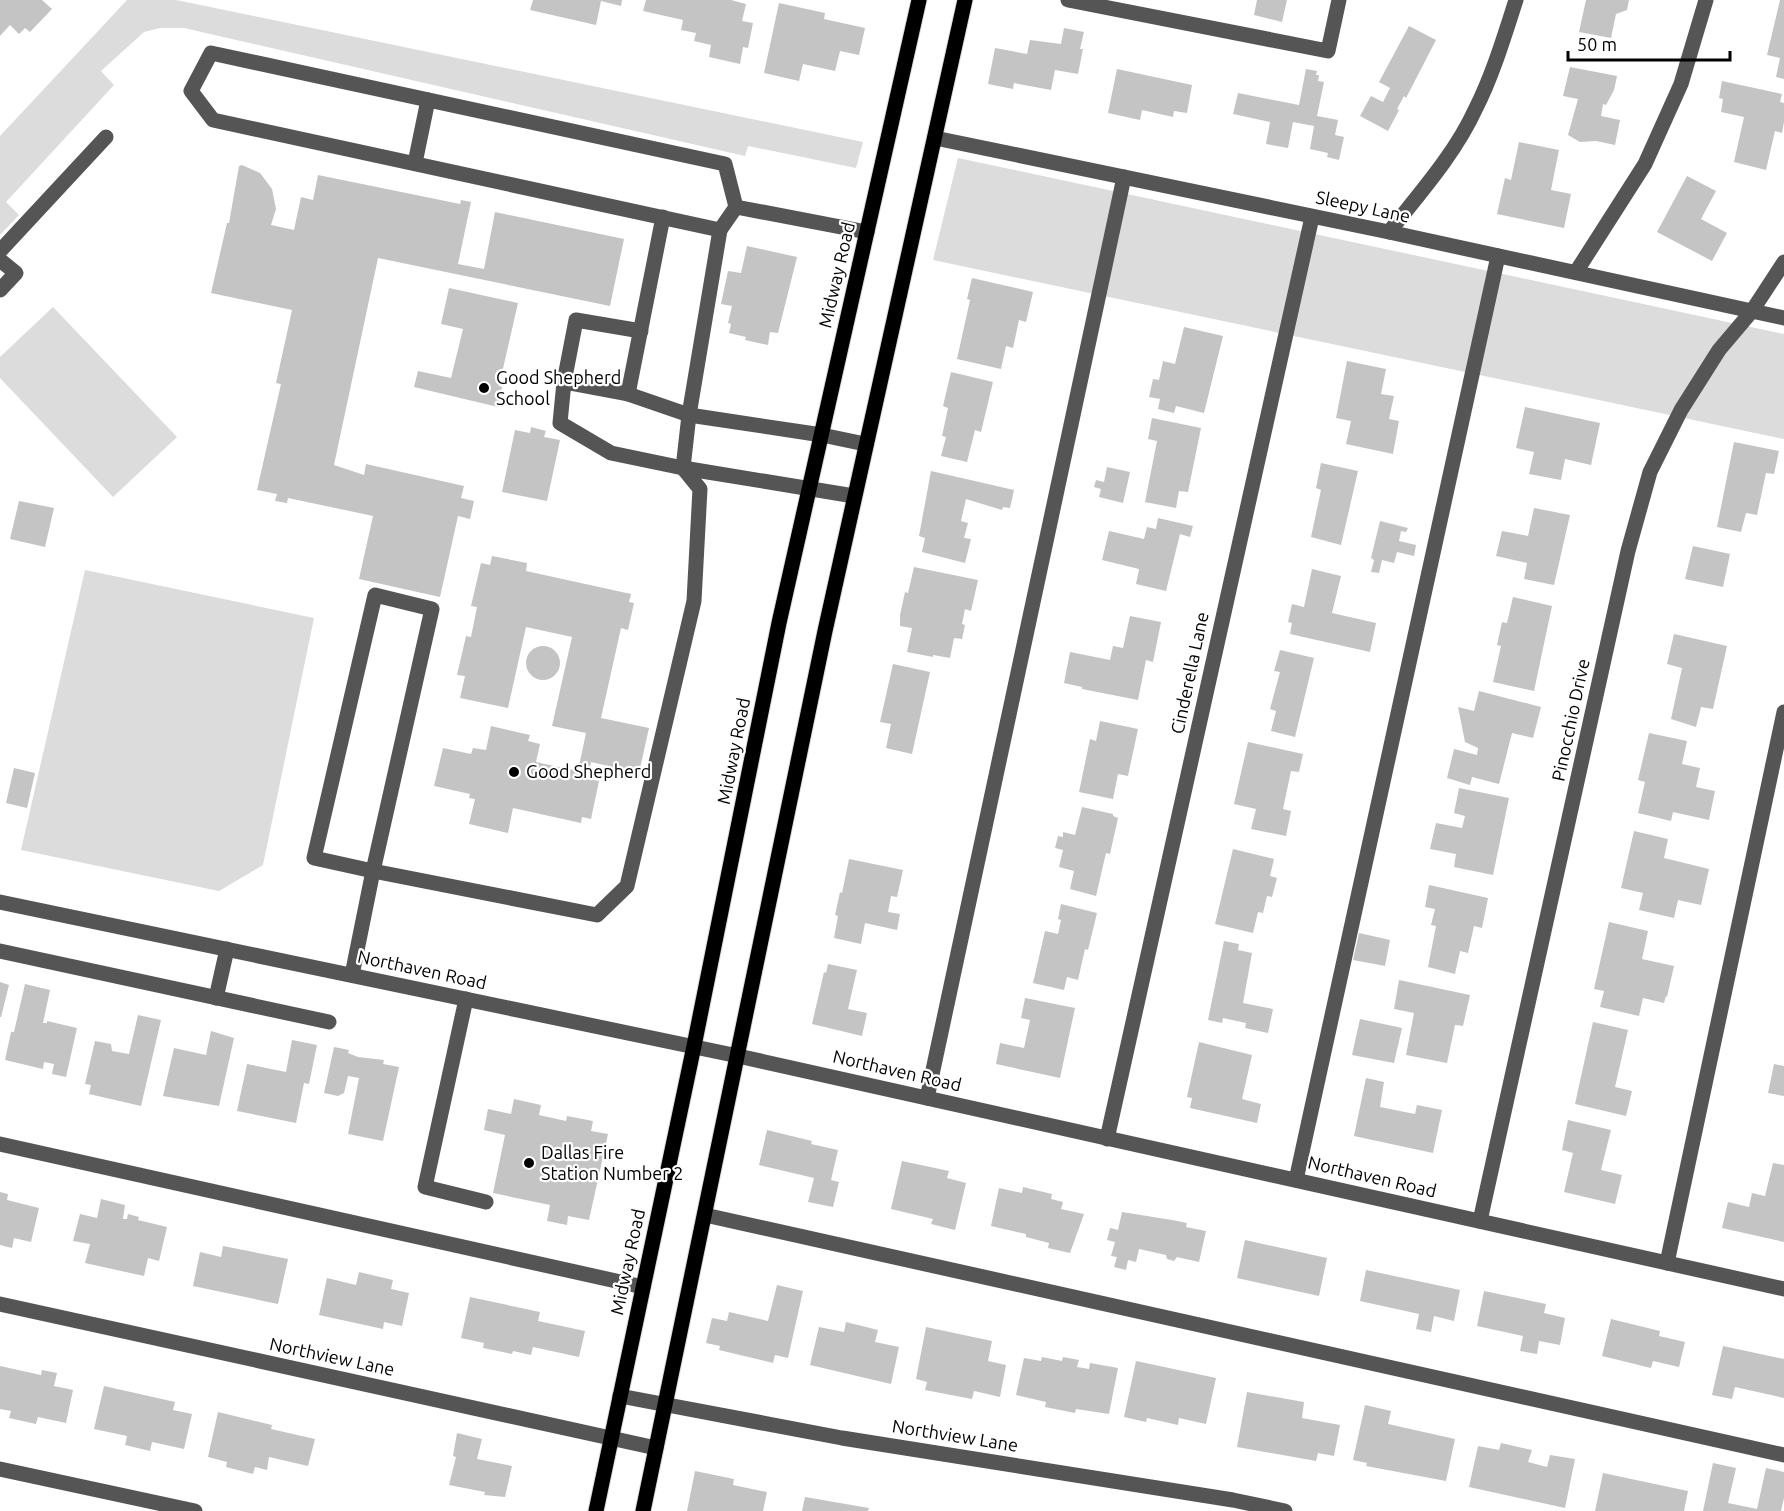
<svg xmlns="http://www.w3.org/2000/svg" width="1784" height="1511" font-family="Ubuntu,sans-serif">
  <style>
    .green { fill: #dcdcdc }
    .building { fill: #c4c4c4 }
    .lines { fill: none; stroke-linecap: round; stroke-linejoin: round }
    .major-casing { stroke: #dbdbdb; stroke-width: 17 }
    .minor { stroke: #555; stroke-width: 15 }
    .major { stroke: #000; stroke-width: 15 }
    .poi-dot { fill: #000; stroke: #fff; stroke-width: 2 }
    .labels { text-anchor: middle; stroke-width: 4.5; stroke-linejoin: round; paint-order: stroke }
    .street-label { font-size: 18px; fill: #000; stroke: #fff }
    .poi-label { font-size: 18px; fill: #000; stroke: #fff; text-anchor: start }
  </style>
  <rect width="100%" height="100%" fill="#fff"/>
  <g class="green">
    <polygon points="127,0 176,0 863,142 856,168 748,146 745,156 184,28 160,28 144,32 101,71 114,85 6,202 19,215 0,235 0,136"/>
    <polygon points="958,158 1784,334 1784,439 933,260"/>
    <polygon points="53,307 177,437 113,497 0,378 0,357"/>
    <polygon points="85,570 314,618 263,865 219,891 21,850"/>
  </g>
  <g class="building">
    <polygon points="0,0 42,0 52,9 30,32 25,28 19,34 10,25 0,36"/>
    <polygon points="533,0 622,0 621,6 601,1 596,25 530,10"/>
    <polygon points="646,0 731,0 746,4 742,21 753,23 748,48 743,47 740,64 709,57 711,45 694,41 696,33 681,30 683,20 643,11"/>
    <polygon points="1257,0 1287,0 1282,22 1254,15"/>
    <polygon points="1586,0 1629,0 1627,10 1616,14 1611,38 1579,32"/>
    <polygon points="1780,0 1784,0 1784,79 1776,77 1780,58 1767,55"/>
    <polygon points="779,3 825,13 824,19 865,28 859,55 840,51 835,71 803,64 799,81 764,73"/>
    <polygon points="1409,26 1436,40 1406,98 1404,96 1397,109 1399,110 1388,131 1360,116 1371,96 1383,102 1390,88 1379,82"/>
    <polygon points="1064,28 1084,32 1080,49 1083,49 1078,74 1055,70 1051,90 1014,83 1013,89 988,84 995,48 1027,54 1030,40 1061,44"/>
    <polygon points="1570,67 1617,76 1614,90 1606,105 1603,104 1601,116 1620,120 1615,145 1596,141 1580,142 1568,135 1578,99 1563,96"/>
    <polygon points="1117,69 1192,85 1187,113 1174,111 1173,117 1142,110 1140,120 1108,113"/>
    <polygon points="1306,69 1317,71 1316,75 1319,75 1318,81 1324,82 1317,116 1338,120 1335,135 1344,137 1339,160 1327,157 1328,153 1310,149 1314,126 1293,122 1288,148 1266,144 1270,122 1233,114 1238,93 1299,105"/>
    <polygon points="1722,81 1782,94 1780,102 1784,103 1784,122 1782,133 1775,131 1766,170 1734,162 1744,117 1721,112 1723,99 1719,98"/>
    <polygon points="1519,142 1559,150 1551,190 1571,194 1564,228 1497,214 1505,178 1511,180"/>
    <polygon points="242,165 260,173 272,189 276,209 271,225 294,230 301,197 313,200 318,175 460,204 461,200 471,202 458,264 484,269 495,212 624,239 610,306 378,258 334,465 364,475 366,464 464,486 461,498 474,501 470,519 458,516 440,597 359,579 373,516 288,498 287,503 275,501 277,494 257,490 281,384 276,383 292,310 211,293 227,223 229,223 239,166"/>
    <polygon points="1687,176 1716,191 1701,219 1727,233 1712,261 1657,232"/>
    <polygon points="747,246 797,257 778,333 770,332 768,345 745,340 746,337 729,333 731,324 728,323 732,306 721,304 728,271 741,273"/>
    <polygon points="972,278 1033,292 1026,322 1019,320 1013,348 1006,346 1001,369 957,359 970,300 967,299"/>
    <polygon points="449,288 518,303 499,386 502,387 498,407 414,387 418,371 451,378 463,329 441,324"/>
    <polygon points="1184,327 1223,336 1204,413 1176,406 1174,413 1158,409 1160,399 1149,397 1153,379 1159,380 1163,361 1175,364"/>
    <polygon points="1347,361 1386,369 1381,394 1394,396 1389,419 1399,421 1393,454 1346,444 1351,421 1336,418"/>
    <polygon points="951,372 993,382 981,432 975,430 967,462 941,456 946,437 942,436 948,408 943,406"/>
    <polygon points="1525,407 1600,423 1591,465 1565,459 1561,480 1529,474 1534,452 1516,448"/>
    <polygon points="1152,418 1201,428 1188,492 1179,491 1176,508 1145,502 1157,441 1148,439"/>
    <polygon points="531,427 546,431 544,437 560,440 547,501 502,492 515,430 530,433"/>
    <polygon points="1734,442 1779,451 1774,474 1766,473 1757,515 1746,513 1741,532 1717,527"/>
    <polygon points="1321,463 1358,471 1341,545 1311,537 1321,490 1316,488"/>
    <polygon points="1107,467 1130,472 1123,503 1099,497 1101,489 1094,487 1096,480 1104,482"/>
    <polygon points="931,471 1014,490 1010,508 1003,507 1002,510 966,499 961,521 968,523 964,538 971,539 965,563 922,552 925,538 919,536"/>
    <polygon points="19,501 54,508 45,547 10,539"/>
    <polygon points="1534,508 1570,515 1554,585 1524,579 1527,563 1496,556 1502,531 1528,536"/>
    <polygon points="1158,518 1193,526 1190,537 1180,534 1166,591 1136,584 1139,569 1102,560 1109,531 1144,539 1147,527 1156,529"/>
    <polygon points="1380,521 1408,528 1406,532 1401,531 1399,541 1416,545 1414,556 1397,552 1394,563 1382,560 1379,573 1371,572 1374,560 1371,558"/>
    <polygon points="1693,546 1730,554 1723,587 1685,579"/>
    <polygon points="492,556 527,563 526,571 631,594 629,602 634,603 628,630 621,628 601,718 649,728 639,773 591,762 588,779 599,781 591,819 582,817 581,823 513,808 508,833 469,824 475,799 469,798 470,794 434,786 443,748 471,754 473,748 486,750 491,726 530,735 528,741 540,744 536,762 578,771 586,733 552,726 572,637 526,627 508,708 460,698 465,676 457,675 466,636 471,637 477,607 471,606 481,563 490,565"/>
    <polygon points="914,567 978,580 971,611 965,609 962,624 965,625 962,639 954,638 950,658 933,655 933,657 907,652 912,628 900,626 900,615 905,592 908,593"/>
    <polygon points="1312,569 1341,576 1332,613 1376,623 1370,652 1290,634 1292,623 1288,622 1292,604 1304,607"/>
    <polygon points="1513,597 1552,606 1534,691 1493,682 1501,646 1497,645 1502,622 1507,623"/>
    <polygon points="1130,616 1161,622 1153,662 1146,660 1138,700 1082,689 1082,687 1064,683 1070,652 1110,660 1113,646 1123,648"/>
    <polygon points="1674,634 1727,646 1713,709 1701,707 1696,727 1671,719 1682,668 1667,664"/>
    <circle cx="543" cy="663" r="17"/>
    <polygon points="1280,650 1314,658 1295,737 1271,731 1276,711 1270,709 1280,672 1274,671"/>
    <polygon points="893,664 930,672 912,754 886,748 891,724 880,722"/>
    <polygon points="1479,691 1541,707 1533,738 1512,733 1499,784 1472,777 1470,785 1447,778 1454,749 1477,755 1478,748 1465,742 1458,707 1474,711"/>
    <polygon points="1100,721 1138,729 1128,776 1118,774 1113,799 1079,792 1090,739 1096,741"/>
    <polygon points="1649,733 1687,741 1682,764 1700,768 1696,787 1715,791 1709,820 1673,812 1671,821 1638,813 1645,782 1638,780"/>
    <polygon points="1248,742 1303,754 1299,772 1291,771 1283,809 1291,811 1286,836 1251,829 1256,809 1234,804"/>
    <polygon points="14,768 35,773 27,808 6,803"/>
    <polygon points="1459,788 1509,798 1493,875 1454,867 1456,854 1430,849 1436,823 1462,828 1465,816 1454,813"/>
    <polygon points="1082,807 1113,814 1113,816 1118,818 1110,854 1106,853 1096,896 1070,889 1074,871 1059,867 1063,850 1055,848 1058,836 1063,837 1063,832 1075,835"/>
    <polygon points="1634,831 1668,839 1664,858 1709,869 1701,905 1678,900 1674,918 1639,910 1643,893 1621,888"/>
    <polygon points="1233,849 1274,859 1270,876 1277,878 1272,897 1267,896 1263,913 1258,912 1253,933 1215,924"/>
    <polygon points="849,859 903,870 897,897 891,896 888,912 900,914 897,930 865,923 861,944 834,938 838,916 835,915 840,892 842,893"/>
    <polygon points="1429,885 1488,898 1482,928 1474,926 1468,953 1460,951 1455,974 1428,967 1436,926 1431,925 1435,909 1425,907"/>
    <polygon points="1061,904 1097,913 1088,950 1085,949 1078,980 1067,977 1064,990 1033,983 1045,931 1058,934 1061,920 1058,919"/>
    <polygon points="1609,922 1648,931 1642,959 1674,966 1667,997 1666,996 1664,1003 1643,998 1639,1016 1600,1007 1604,991 1594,989"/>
    <polygon points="1359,933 1390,940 1385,966 1353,960"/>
    <polygon points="1224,941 1239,944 1238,950 1252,953 1243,1003 1273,1009 1268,1033 1245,1028 1246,1023 1223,1018 1222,1023 1208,1020"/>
    <polygon points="828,964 857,970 848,1009 867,1013 862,1036 812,1024 824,972 826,973"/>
    <polygon points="1399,980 1470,995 1463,1026 1455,1025 1447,1063 1406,1055 1414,1013 1394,1009"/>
    <polygon points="0,982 9,985 1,1017 0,1017"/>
    <polygon points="25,984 50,990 43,1023 47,1023 47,1021 77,1028 66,1077 52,1074 54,1064 44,1062 43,1069 5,1060 11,1032 14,1032"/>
    <polygon points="1025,998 1075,1008 1060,1078 996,1064 1000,1043 1024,1048 1030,1020 1021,1018"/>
    <polygon points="138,1015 161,1020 141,1106 89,1094 91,1085 85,1084 95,1041 111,1044 112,1051 129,1054"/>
    <polygon points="1360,1019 1402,1028 1394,1063 1352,1055"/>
    <polygon points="1593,1022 1628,1030 1615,1087 1632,1091 1626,1116 1575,1104"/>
    <polygon points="211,1031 234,1038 219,1106 163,1096 174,1048 206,1055"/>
    <polygon points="292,1040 317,1045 309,1084 304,1083 296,1123 237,1111 247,1064 286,1072"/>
    <polygon points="1199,1042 1252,1055 1242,1099 1261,1104 1257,1123 1190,1108 1192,1098 1187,1097"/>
    <polygon points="334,1047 349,1050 348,1053 358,1057 384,1060 383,1064 399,1067 383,1141 348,1134 359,1078 348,1076 344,1093 338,1096 324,1093"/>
    <polygon points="1774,1064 1784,1066 1784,1096 1768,1093"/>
    <polygon points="1366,1078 1384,1082 1380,1107 1415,1114 1417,1105 1442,1110 1433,1153 1354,1136"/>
    <polygon points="514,1099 541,1105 539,1115 566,1121 567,1116 593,1121 591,1131 608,1134 589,1220 568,1216 567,1225 547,1221 550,1205 493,1193 505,1135 484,1130 488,1109 511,1114"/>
    <polygon points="1568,1120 1611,1130 1601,1170 1622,1175 1615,1204 1564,1192 1573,1153 1562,1150"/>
    <polygon points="767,1130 812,1141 811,1144 838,1150 831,1180 839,1182 833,1207 808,1202 814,1178 759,1165"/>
    <polygon points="902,1161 949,1171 947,1178 966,1183 955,1230 931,1224 933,1219 891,1209"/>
    <polygon points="1773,1163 1784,1165 1784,1242 1722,1228 1728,1202 1749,1207 1752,1193 1765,1196"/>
    <polygon points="1023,1187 1052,1194 1051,1199 1063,1202 1061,1209 1084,1214 1070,1253 1048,1248 1049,1243 1026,1237 1026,1234 991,1226 999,1188 1022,1193"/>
    <polygon points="0,1192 8,1194 7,1200 39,1208 31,1242 14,1238 12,1248 0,1245"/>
    <polygon points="101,1199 125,1205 123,1219 127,1219 128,1214 139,1217 138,1220 167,1227 159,1261 148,1258 144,1276 85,1263 90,1244 73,1241 80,1214 97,1218"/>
    <polygon points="1122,1212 1172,1220 1187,1223 1186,1227 1206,1231 1199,1262 1177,1257 1174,1261 1167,1259 1166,1255 1139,1249 1136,1262 1128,1260 1126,1270 1114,1267 1117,1257 1111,1256 1115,1242 1107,1240 1110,1228 1118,1230"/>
    <polygon points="1245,1240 1327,1258 1319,1296 1237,1278"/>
    <polygon points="223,1246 288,1259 278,1304 193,1286 200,1252 221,1257"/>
    <polygon points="1366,1270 1460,1290 1454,1321 1434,1316 1431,1332 1416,1329 1419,1314 1360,1301"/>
    <polygon points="359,1272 393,1280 391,1289 409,1293 402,1326 384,1322 383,1329 319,1315 327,1278 356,1285"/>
    <polygon points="777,1285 803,1291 788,1358 775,1355 773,1363 719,1350 720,1346 706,1343 712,1318 727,1321 729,1312 768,1321"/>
    <polygon points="1484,1291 1546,1304 1544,1313 1565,1318 1560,1345 1539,1341 1537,1354 1520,1351 1523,1336 1477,1326"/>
    <polygon points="470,1297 540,1312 538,1321 585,1331 579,1357 533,1347 531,1355 513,1351 512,1354 483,1348 484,1343 461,1338"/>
    <polygon points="1611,1319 1660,1331 1659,1336 1685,1342 1679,1367 1653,1361 1651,1368 1602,1356"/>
    <polygon points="846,1322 878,1330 875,1342 899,1347 891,1384 810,1365 819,1327 844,1332"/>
    <polygon points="926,1327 992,1341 988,1361 1006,1365 1000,1397 974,1391 972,1399 925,1390 927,1382 916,1379"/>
    <polygon points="1723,1346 1784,1359 1784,1398 1735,1387 1732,1399 1712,1395"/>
    <polygon points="1042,1357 1062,1361 1063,1357 1079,1360 1077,1367 1089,1369 1090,1363 1118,1368 1109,1414 1076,1409 1075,1413 1045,1407 1046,1402 1016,1395 1024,1358 1041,1361"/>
    <polygon points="1136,1361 1216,1378 1206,1424 1179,1418 1178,1425 1147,1418 1146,1422 1124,1417"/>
    <polygon points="0,1366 41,1375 42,1370 57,1373 54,1386 73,1390 66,1423 38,1417 36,1424 9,1418 11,1411 0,1409"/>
    <polygon points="104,1386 175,1402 173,1410 192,1414 184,1449 152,1442 150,1451 125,1445 127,1436 94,1429"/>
    <polygon points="1247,1392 1304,1402 1302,1418 1340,1425 1334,1456 1318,1453 1316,1461 1237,1447"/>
    <polygon points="1365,1405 1391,1411 1388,1424 1455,1439 1446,1481 1366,1466 1367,1463 1353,1460"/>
    <polygon points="218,1412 272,1425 271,1429 315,1439 308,1466 269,1457 267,1470 255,1467 253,1474 226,1467 227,1462 208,1457"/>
    <polygon points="457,1433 482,1439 477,1459 512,1466 505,1497 484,1495 485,1492 449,1485 456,1457 453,1456"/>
    <polygon points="1501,1443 1532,1450 1528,1462 1547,1467 1550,1455 1575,1459 1565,1508 1469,1487 1478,1446 1499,1450"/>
    <polygon points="1713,1463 1736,1468 1728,1503 1757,1509 1766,1468 1784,1472 1784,1498 1781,1511 1703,1511"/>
    <polygon points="695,1471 734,1479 733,1485 767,1492 763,1511 687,1511"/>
    <polygon points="1603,1473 1688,1491 1684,1511 1595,1511"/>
    <polygon points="805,1497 869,1508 868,1511 802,1511"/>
  </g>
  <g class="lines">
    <g class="major-casing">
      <g id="major">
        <polyline points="596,1511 694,1046 779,623 919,0"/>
        <polyline points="643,1511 825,631 965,0"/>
      </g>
    </g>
    <g class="minor">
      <polyline points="1068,0 1328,51 1339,0"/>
      <polyline points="935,138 1389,232 1784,318"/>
      <polyline points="415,163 428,100"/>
      <polyline points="736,207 720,230 213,120 191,91 211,53 725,164 736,207 867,232"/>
      <polyline points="663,217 628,394 564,382 560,423 611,453 683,468 854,496"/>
      <path d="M 1389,232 C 1420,193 1455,154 1476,108 C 1493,74 1504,37 1516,0"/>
      <polyline points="0,251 106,137"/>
      <polyline points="0,260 16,273 0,290"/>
      <polyline points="1576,272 1645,164 1681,84 1706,0"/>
      <polyline points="564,382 576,320 641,331"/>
      <polyline points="628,394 689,415 822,435 865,444"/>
      <polygon points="375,595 432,609 373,871 314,858"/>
      <polyline points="0,902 738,1056 1784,1289"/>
      <polyline points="0,951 329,1022"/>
      <polyline points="352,975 373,871 597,915 627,886 694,601 700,489 683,468 689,415 720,230"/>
      <polyline points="216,998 227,949"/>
      <polyline points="466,999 425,1187 486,1202"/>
      <polyline points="927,1098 1124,177"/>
      <polyline points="1107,1139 1312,217"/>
      <polyline points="0,1144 643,1287"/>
      <polyline points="1296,1180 1498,256"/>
      <polyline points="705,1215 1784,1455"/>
      <polyline points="1480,1221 1628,551 1650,472 1681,410 1719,350 1752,311 1784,262"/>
      <polyline points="1667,1263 1784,712"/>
      <polyline points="0,1304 656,1448"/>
      <polyline points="620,1396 842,1438 1233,1500 1285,1511"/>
      <polyline points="0,1469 195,1511"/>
    </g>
    <use href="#major" class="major"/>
  </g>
  <g class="poi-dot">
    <circle cx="484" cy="388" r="6"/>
    <circle cx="514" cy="772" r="6"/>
    <circle cx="529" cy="1163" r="6"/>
  </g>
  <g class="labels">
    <g class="street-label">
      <text transform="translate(1363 207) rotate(12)" y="6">Sleepy Lane</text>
      <text transform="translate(837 275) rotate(-77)" y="6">Midway Road</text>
      <text transform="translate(1190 673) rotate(-78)" y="6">Cinderella Lane</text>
      <text transform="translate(1571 720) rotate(-78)" y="6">Pinocchio Drive</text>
      <text transform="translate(734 751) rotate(-79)" y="6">Midway Road</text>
      <text transform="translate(422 970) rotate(12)" y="6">Northaven Road</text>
      <text transform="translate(897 1071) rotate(13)" y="6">Northaven Road</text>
      <text transform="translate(1372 1177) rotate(13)" y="6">Northaven Road</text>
      <text transform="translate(628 1262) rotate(-78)" y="6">Midway Road</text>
      <text transform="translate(332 1357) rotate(12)" y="6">Northview Lane</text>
      <text transform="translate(955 1436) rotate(9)" y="6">Northview Lane</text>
    </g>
    <g class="poi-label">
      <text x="496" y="384">Good Shepherd<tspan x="496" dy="21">School</tspan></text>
      <text x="526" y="778">Good Shepherd</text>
      <text x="541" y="1159">Dallas Fire<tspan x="541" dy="21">Station Number 2</tspan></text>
    </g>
  </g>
  <path d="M1568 51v9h162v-9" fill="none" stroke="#000000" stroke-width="3"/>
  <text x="1577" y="51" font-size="18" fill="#000000" stroke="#ffffff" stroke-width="4.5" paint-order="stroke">50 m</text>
</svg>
